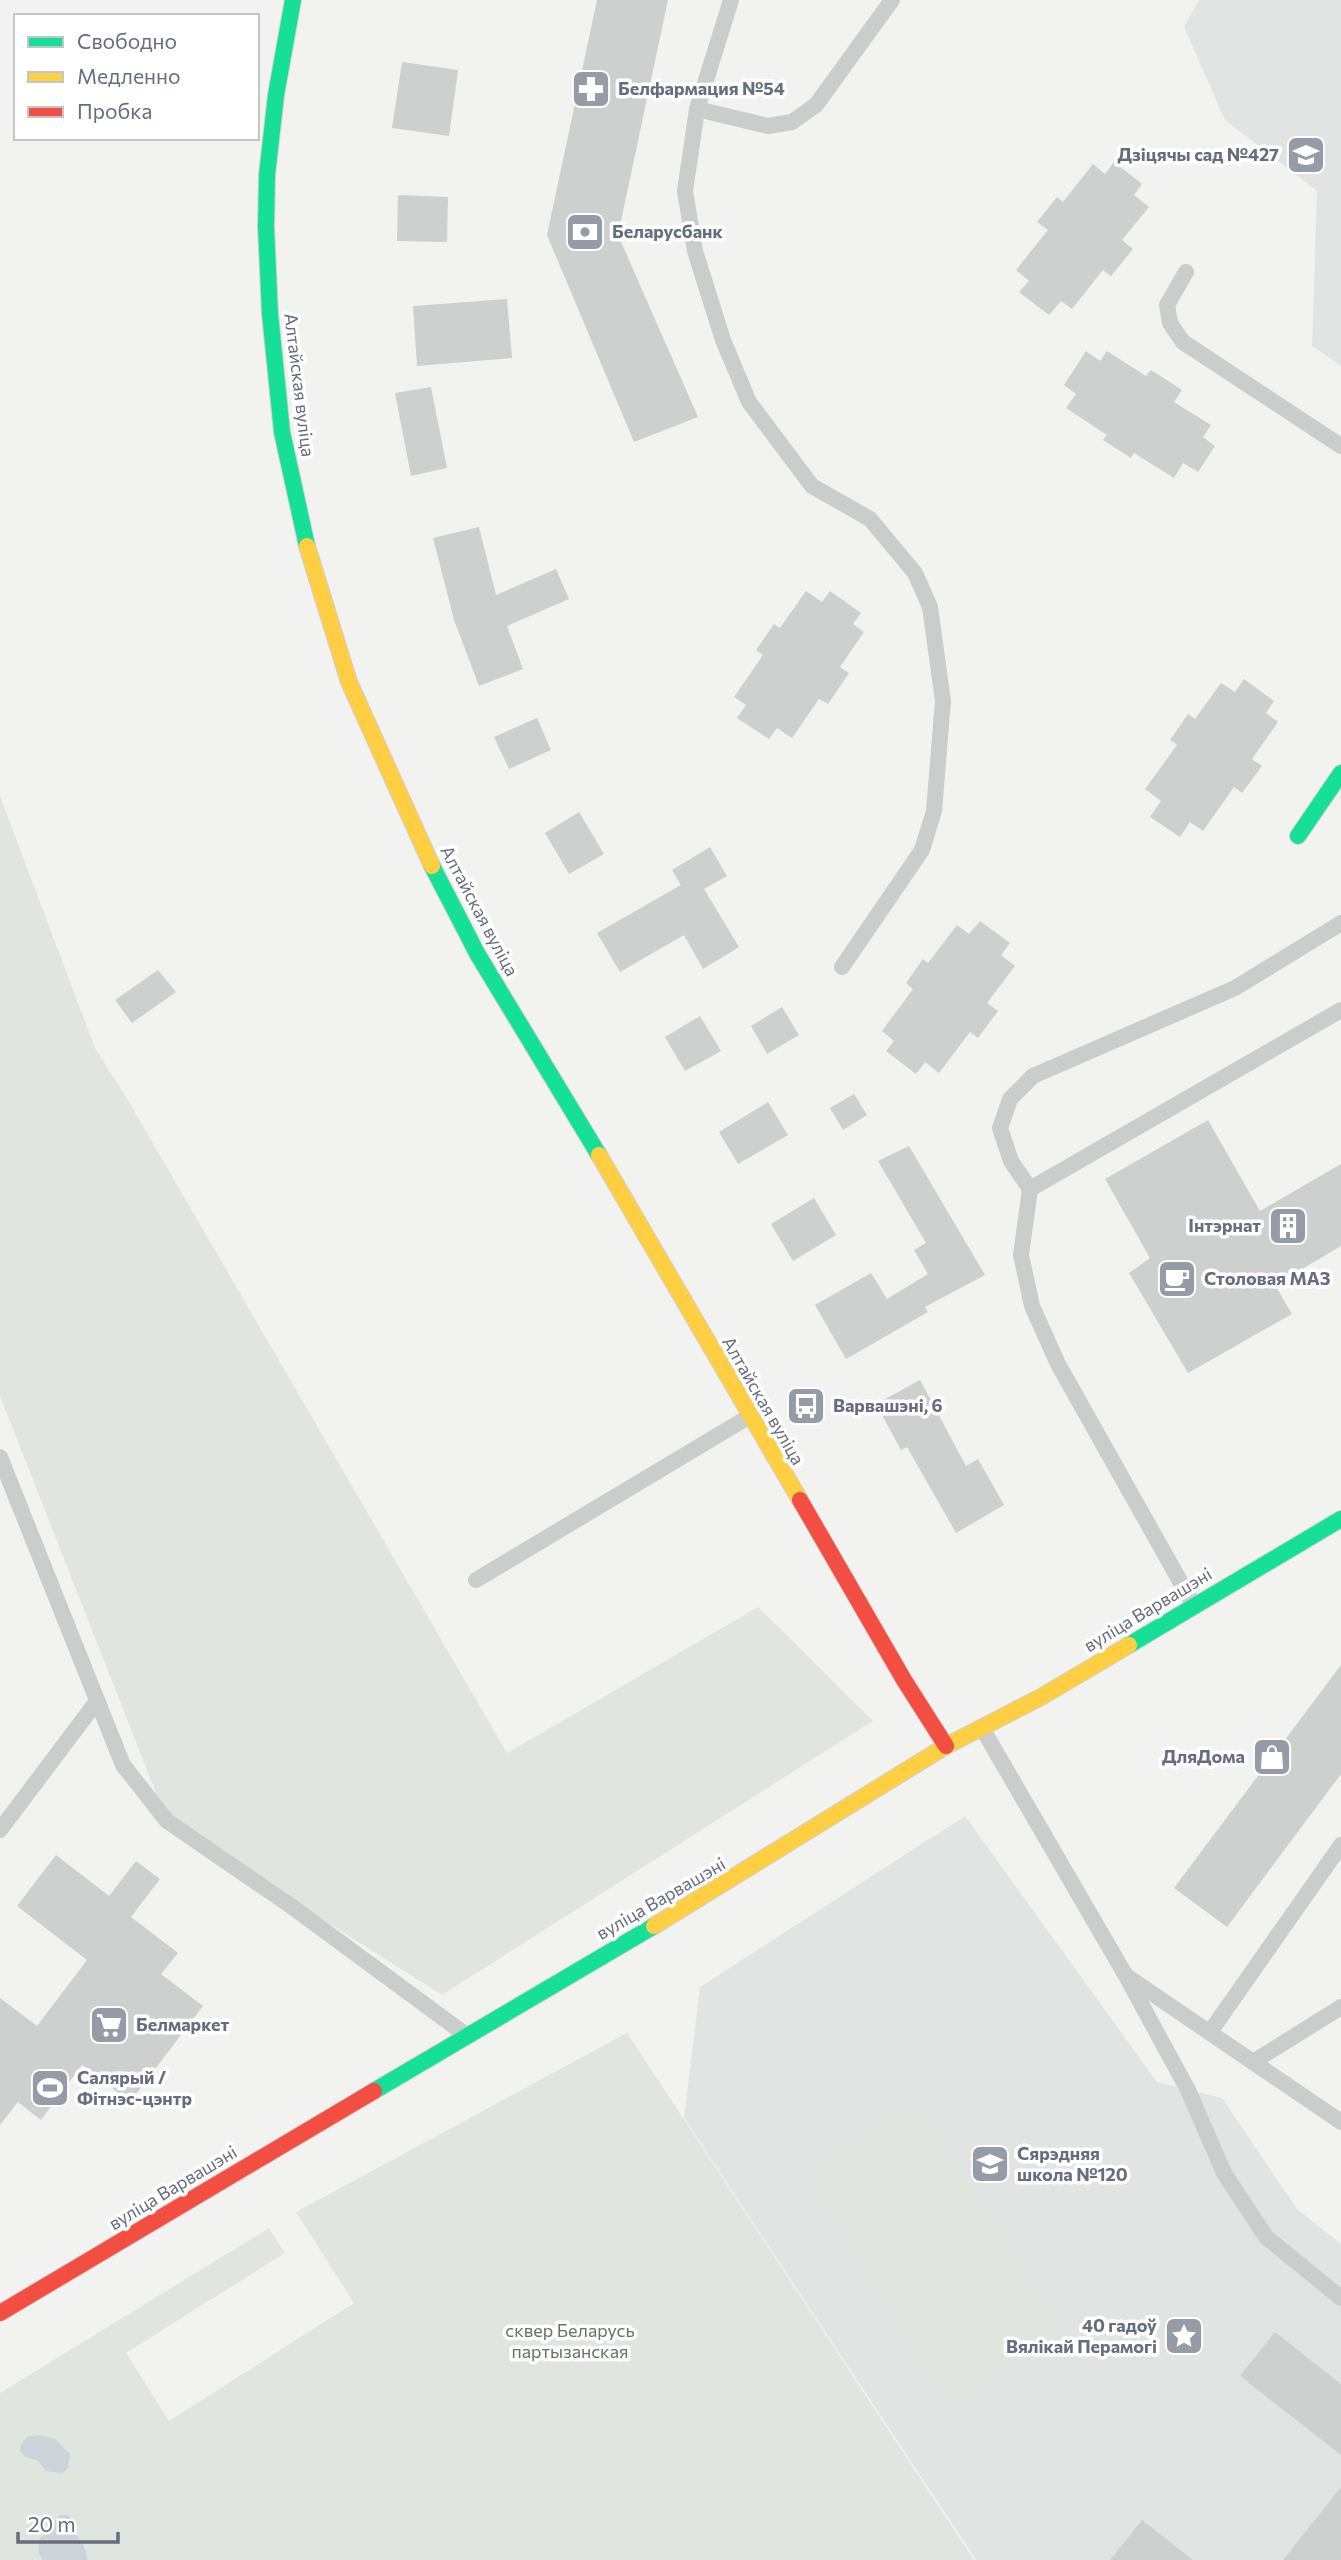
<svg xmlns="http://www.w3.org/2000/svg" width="1341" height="2560" font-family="Commissioner,sans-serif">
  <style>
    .built { fill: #e2e3e3 }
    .green { fill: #e1e5df }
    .water { fill: #ced3d7 }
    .building { fill: #cecfcf }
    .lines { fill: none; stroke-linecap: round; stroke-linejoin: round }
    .fast-casing { stroke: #d0d0d0; stroke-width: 18 }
    .slow-casing { stroke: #d0d0d0; stroke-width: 18 }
    .jam-casing { stroke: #d0d0d0; stroke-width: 18 }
    .lane { stroke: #cbcccc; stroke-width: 16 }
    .fast { stroke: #16e098; stroke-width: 16 }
    .slow { stroke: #ffcf43; stroke-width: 16 }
    .jam { stroke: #f24e42; stroke-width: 16 }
    .labels { text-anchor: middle; stroke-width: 7; stroke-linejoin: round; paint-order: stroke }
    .poi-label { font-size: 18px; font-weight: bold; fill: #656d7f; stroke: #fff; text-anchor: start }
    .street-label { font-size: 18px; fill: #656d7f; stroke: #fff }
    .park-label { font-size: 18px; fill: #637663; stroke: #fff }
  </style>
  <rect width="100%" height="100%" fill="#f2f3f1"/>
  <g class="built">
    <polygon points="1199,0 1341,0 1341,366 1312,346 1317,191 1225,120 1184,27"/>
    <polygon points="965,1816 1157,2082 1222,2098 1297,2209 1341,2244 1341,2560 976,2560 684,2118 700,1987"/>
  </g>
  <g class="green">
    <polygon points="0,796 95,1048 126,1097 507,1753 758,1607 873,1721 442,1995 167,1821 0,1396"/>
    <polygon points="627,2033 974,2560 0,2560 0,2393 269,2228 285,2253 126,2353 169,2421 354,2303 296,2212"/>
    <polygon points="923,2101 1066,2336 947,2409 803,2174"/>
  </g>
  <g class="water">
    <polygon points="39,2435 55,2439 70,2454 68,2468 62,2473 46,2471 38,2461 24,2456 20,2451 21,2444 27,2437"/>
    <path d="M 60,2515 L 67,2515 C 74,2521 72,2523 75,2531 C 80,2542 87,2546 87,2560 L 43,2560 C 37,2553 38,2546 40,2538 L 51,2530 L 52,2524 Z"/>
  </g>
  <g class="building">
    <polygon points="597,0 668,0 618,235 698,417 634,442 547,235"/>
    <polygon points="402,62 458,70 449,136 392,128"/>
    <polygon points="1114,162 1142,184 1134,195 1149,207 1122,240 1133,249 1111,276 1103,270 1072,309 1061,301 1049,315 1019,292 1029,281 1016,270 1048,230 1037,222 1057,197 1063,202 1093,164 1105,174"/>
    <polygon points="398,195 448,197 447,242 397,241"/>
    <polygon points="507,299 512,358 417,366 413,306"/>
    <polygon points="1086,351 1100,361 1107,351 1146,376 1151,370 1182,390 1174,402 1211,425 1203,437 1215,446 1198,472 1183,463 1174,478 1134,453 1131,458 1103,440 1107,435 1066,408 1076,394 1064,385"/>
    <polygon points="431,387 447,468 411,476 395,393"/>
    <polygon points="479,527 496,595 556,569 569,599 507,626 523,669 479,686 454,620 433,538"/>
    <polygon points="806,591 822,602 830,591 861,613 853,624 864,632 840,667 849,673 828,704 819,699 792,738 777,728 769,739 737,718 746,705 734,697 763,655 756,650 774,624 780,628"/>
    <polygon points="1244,679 1274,701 1266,713 1278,722 1252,759 1262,766 1242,793 1234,787 1203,831 1190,822 1180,837 1150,817 1161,801 1145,789 1177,745 1170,740 1188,714 1195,719 1221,683 1235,692"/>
    <polygon points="537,718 551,750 509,769 494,737"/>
    <polygon points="579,812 604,854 569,874 545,833"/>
    <polygon points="710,847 727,876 704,889 739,947 703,969 684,935 620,972 597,933 681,885 672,870"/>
    <polygon points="980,921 1010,943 1001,955 1015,966 987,1003 998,1011 978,1038 970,1032 939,1073 925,1062 916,1074 886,1051 894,1041 882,1031 913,989 906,983 923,959 928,963 957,925 969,934"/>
    <polygon points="158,970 176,992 132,1023 115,1000"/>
    <polygon points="782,1007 799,1035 767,1054 751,1026"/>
    <polygon points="700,1016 721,1051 685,1071 665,1037"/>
    <polygon points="854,1094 867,1115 843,1130 830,1108"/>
    <polygon points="768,1102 788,1135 738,1164 719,1132"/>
    <polygon points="1208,1120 1260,1211 1341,1164 1341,1246 1275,1285 1292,1314 1188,1373 1129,1273 1150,1258 1105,1179"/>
    <polygon points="909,1146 985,1275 925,1307 928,1312 846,1359 815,1305 871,1273 887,1299 928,1274 914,1250 926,1243 878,1161"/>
    <polygon points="814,1198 836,1235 793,1261 771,1224"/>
    <polygon points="920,1380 966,1466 978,1459 1004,1505 956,1533 907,1447 901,1450 876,1404"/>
    <polygon points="1341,1665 1341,1774 1227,1927 1174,1888"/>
    <polygon points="56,1855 109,1896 136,1861 160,1879 131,1917 178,1953 161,1974 203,2006 130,2102 82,2065 41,2120 18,2102 0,2125 0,1998 37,2026 87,1960 17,1906"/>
    <polygon points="1275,2332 1341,2384 1341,2455 1240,2376"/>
    <polygon points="1341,2487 1341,2560 1283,2560"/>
    <polygon points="1142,2520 1193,2560 1110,2560"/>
  </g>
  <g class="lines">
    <g class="fast-casing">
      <g id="fast">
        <polyline points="293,0 276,95 267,175 266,227 270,314 282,432 307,546"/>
        <polyline points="1298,836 1341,773"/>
        <polyline points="432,866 478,955 599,1155"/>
        <polyline points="1129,1645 1341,1519"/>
        <polyline points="374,2091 654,1926"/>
      </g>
    </g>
    <g class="slow-casing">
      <g id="slow">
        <polyline points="307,546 349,682 432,866"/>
        <polyline points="599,1155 800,1500"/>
        <polyline points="654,1926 946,1746 1041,1697 1129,1645"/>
      </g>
    </g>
    <g class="jam-casing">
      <g id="jam">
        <polyline points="800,1500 904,1680 946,1746"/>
        <polyline points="0,2313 374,2091"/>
      </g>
    </g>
    <g class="lane">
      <polyline points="731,0 697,109 685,191 695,251 723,340 749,402 812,486 870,519 915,573 930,607 943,701 934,811 922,850 842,967"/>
      <polyline points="697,109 768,126 792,122 816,105 892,0"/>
      <polyline points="1186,272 1167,305 1170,323 1183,342 1341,446"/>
      <polyline points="1030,1189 1011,1161 1000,1128 1010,1099 1033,1076 1235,988 1341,923"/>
      <polyline points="0,1457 123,1765 167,1821 291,1906 466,2035"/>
      <polyline points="476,1580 750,1416"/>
      <polyline points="1194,1606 1058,1364 1032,1306 1021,1255 1030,1189 1341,1010"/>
      <polyline points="982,1728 1126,1976 1188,2090 1224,2173 1266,2237 1341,2298"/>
      <polyline points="0,1830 97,1701"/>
      <polyline points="1128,1977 1341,2122"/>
      <polyline points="1210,2032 1341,1845"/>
      <polyline points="1253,2062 1341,2007"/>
    </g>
    <use href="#fast" class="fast"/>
    <use href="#slow" class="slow"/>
    <use href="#jam" class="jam"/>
  </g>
  <defs>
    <g id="pharmacy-square" transform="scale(2.0125)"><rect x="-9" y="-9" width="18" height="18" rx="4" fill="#969ca7" stroke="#fff"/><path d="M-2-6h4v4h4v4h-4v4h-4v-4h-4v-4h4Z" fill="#fff"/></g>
    <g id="school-square" transform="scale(2.0125)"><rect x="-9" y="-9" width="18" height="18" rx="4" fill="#969ca7" stroke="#fff"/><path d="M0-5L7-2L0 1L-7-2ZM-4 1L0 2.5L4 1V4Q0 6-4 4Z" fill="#fff"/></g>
    <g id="bank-square" transform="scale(2.0125)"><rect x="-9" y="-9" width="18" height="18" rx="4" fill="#969ca7" stroke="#fff"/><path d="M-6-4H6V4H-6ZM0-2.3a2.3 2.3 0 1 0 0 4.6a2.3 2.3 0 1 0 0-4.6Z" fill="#fff"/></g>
    <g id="building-square" transform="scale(2.0125)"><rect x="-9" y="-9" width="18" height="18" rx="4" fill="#969ca7" stroke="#fff"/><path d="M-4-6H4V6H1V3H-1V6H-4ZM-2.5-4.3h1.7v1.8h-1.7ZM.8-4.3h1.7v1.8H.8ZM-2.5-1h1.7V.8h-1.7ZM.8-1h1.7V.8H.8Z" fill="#fff"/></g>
    <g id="cafe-square" transform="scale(2.0125)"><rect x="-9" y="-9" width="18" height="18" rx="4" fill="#969ca7" stroke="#fff"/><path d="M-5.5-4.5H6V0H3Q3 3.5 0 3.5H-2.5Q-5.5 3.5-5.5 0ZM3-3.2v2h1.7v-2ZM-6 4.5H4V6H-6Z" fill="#fff"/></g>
    <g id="bus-square" transform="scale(2.0125)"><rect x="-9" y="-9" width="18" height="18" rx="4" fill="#969ca7" stroke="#fff"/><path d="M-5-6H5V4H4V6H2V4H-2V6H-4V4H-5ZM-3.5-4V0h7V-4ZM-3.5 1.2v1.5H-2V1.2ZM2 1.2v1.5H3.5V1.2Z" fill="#fff"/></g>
    <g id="shop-square" transform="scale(2.0125)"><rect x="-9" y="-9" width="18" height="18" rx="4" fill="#969ca7" stroke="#fff"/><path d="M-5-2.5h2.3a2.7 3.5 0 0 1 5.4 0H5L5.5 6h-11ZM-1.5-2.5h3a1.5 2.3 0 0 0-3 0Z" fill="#fff"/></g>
    <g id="supermarket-square" transform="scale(2.0125)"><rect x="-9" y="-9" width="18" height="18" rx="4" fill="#969ca7" stroke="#fff"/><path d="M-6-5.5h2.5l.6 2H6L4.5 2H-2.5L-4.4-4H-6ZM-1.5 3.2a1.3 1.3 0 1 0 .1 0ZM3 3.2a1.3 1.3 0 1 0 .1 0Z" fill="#fff"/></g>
    <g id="stadium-square" transform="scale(2.0125)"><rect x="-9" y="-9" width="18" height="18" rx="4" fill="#969ca7" stroke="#fff"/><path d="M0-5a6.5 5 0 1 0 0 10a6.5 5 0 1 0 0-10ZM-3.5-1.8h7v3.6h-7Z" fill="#fff"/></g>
    <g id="sight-square" transform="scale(2.0125)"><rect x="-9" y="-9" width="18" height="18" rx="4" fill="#969ca7" stroke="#fff"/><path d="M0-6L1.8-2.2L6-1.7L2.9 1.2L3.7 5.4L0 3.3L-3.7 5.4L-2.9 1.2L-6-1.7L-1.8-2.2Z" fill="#fff"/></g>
  </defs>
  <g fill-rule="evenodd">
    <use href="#pharmacy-square" x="591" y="89"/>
    <use href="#school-square" x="1306" y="155"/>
    <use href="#bank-square" x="585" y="232"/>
    <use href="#building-square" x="1288" y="1226"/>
    <use href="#cafe-square" x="1177" y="1279"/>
    <use href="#bus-square" x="806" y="1406"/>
    <use href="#shop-square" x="1272" y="1757"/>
    <use href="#supermarket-square" x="109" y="2025"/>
    <use href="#stadium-square" x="50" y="2088"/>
    <use href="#school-square" x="990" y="2164"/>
    <use href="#sight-square" x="1184" y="2336"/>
  </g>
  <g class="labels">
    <g class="poi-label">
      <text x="618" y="95">Белфармация №54</text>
      <text x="1279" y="161" text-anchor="end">Дзіцячы сад №427</text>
      <text x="612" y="238">Беларусбанк</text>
      <text x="1261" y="1232" text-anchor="end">Інтэрнат</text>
      <text x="1204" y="1285">Столовая МАЗ</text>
      <text x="833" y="1412">Варвашэні, 6</text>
      <text x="1245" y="1763" text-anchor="end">ДляДома</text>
      <text x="136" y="2031">Белмаркет</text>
      <text x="77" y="2084">Салярый /<tspan x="77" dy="21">Фітнэс-цэнтр</tspan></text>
      <text x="1017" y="2160">Сярэдняя<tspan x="1017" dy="21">школа №120</tspan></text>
      <text x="1157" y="2332" text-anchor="end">40 гадоў<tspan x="1157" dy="21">Вялікай Перамогі</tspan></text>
    </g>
    <g class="street-label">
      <text transform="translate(299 385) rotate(83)" y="6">Алтайская вуліца</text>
      <text transform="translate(479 911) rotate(62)" y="6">Алтайская вуліца</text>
      <text transform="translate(763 1401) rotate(60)" y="6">Алтайская вуліца</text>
      <text transform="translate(1148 1610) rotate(-31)" y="6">вуліца Варвашэні</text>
      <text transform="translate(661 1899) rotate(-30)" y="6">вуліца Варвашэні</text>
      <text transform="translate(173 2188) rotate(-31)" y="6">вуліца Варвашэні</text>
    </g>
    <g class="park-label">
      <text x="570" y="2337">сквер Беларусь<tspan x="570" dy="21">партызанская</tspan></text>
    </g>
  </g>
  <rect x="14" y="14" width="245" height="126" fill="#ffffff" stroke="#c1c5cc" stroke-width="2"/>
  <rect x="28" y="37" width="35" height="10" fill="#16e098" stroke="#c1c5cc" stroke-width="2"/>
  <text x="77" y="49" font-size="21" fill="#656d7f">Свободно</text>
  <rect x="28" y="72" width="35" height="10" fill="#ffcf43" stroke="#c1c5cc" stroke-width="2"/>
  <text x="77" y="84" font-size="21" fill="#656d7f">Медленно</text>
  <rect x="28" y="107" width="35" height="10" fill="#f24e42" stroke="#c1c5cc" stroke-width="2"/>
  <text x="77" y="119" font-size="21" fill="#656d7f">Пробка</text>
  <path d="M18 2532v10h100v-10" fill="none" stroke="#656d7f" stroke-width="3.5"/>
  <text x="28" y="2532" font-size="21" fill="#656d7f" stroke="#ffffff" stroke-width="5" paint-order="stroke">20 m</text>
</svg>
